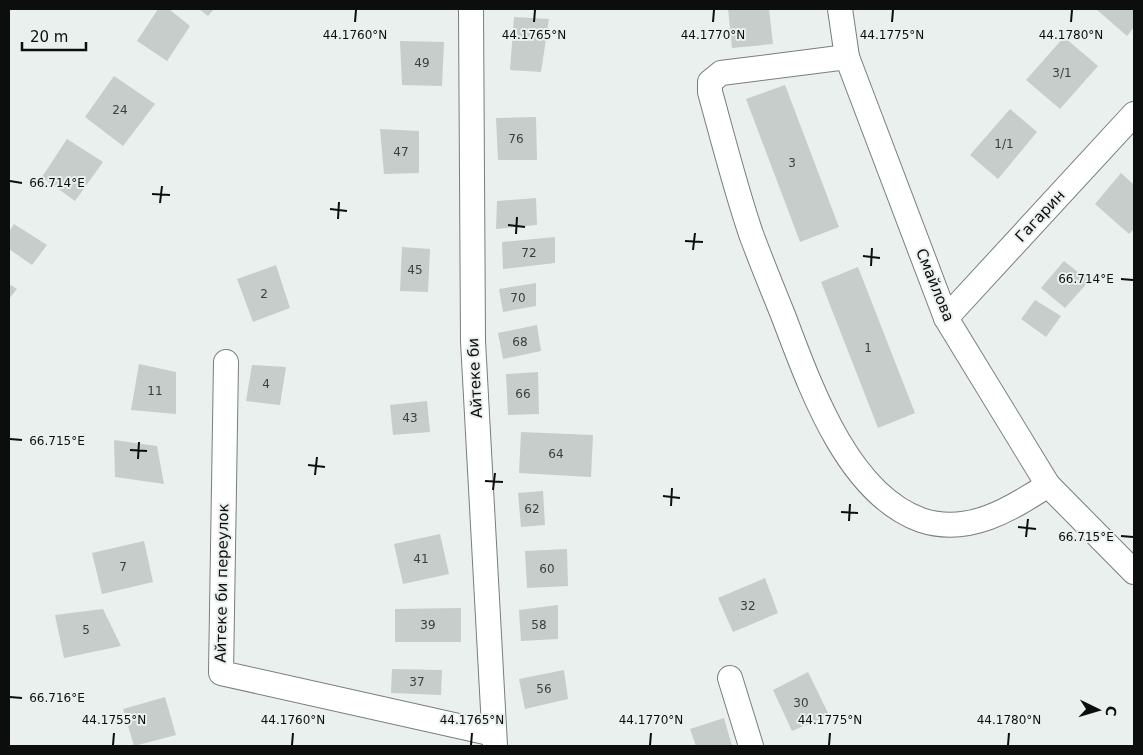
<svg xmlns="http://www.w3.org/2000/svg" width="1143" height="755" font-family="'DejaVu Sans',sans-serif">
  <style>
    .building { fill: #c7cdca }
    .lines { fill: none; stroke-linecap: round; stroke-linejoin: round }
    .minor-casing { stroke: #797e7b; stroke-width: 26 }
    .minor { stroke: #fff; stroke-width: 24 }
    .ticks { fill: none; stroke: #0c0e0d; stroke-width: 2 }
    .labels { text-anchor: middle; stroke-width: 4; stroke-linejoin: round; paint-order: stroke }
    .number-label { font-size: 12px; fill: #3b3e3c }
    .street-label { font-size: 15px; fill: #0c0e0d; stroke: #eaf0ed }
    .ticks-label { font-size: 12px; text-anchor: middle; fill: #0c0e0d; stroke: #eaf0ed; stroke-width: 4; stroke-linejoin: round; paint-order: stroke }
  </style>
  <rect width="100%" height="100%" fill="#eaf0ed"/>
  <g class="building">
    <polygon points="158,9 169,9 190,26 167,61 137,41"/>
    <polygon points="199,9 214,9 208,16"/>
    <polygon points="728,9 769,9 773,44 732,48"/>
    <polygon points="1096,9 1134,9 1134,27 1127,36"/>
    <polygon points="514,17 549,19 541,72 510,70"/>
    <polygon points="1064,37 1098,66 1060,109 1026,80"/>
    <polygon points="400,41 444,42 442,86 402,85"/>
    <polygon points="114,76 155,104 123,146 85,117"/>
    <polygon points="785,85 839,227 800,242 746,99"/>
    <polygon points="1010,109 1037,132 998,179 970,155"/>
    <polygon points="536,117 537,160 498,160 496,118"/>
    <polygon points="380,129 419,131 419,173 384,174"/>
    <polygon points="67,139 103,162 75,201 42,177"/>
    <polygon points="1121,173 1134,185 1134,229 1129,234 1095,204"/>
    <polygon points="536,198 537,225 496,229 497,201"/>
    <polygon points="14,224 47,245 32,265 9,249 9,232"/>
    <polygon points="555,237 555,263 503,269 502,242"/>
    <polygon points="402,247 430,249 428,292 400,291"/>
    <polygon points="1064,261 1089,281 1065,308 1041,288"/>
    <polygon points="276,265 290,308 253,322 237,279"/>
    <polygon points="858,267 915,413 878,428 821,282"/>
    <polygon points="536,283 536,306 503,312 499,289"/>
    <polygon points="9,284 17,289 9,299"/>
    <polygon points="1035,300 1061,316 1046,337 1021,319"/>
    <polygon points="537,325 541,351 503,359 498,333"/>
    <polygon points="139,364 176,372 176,414 131,410"/>
    <polygon points="252,365 286,367 280,405 246,401"/>
    <polygon points="538,372 539,414 508,415 506,374"/>
    <polygon points="427,401 430,432 393,435 390,405"/>
    <polygon points="521,432 593,435 591,477 519,473"/>
    <polygon points="114,440 157,446 164,484 115,477"/>
    <polygon points="543,491 545,525 521,527 518,493"/>
    <polygon points="440,534 449,574 403,584 394,544"/>
    <polygon points="144,541 153,582 102,594 92,553"/>
    <polygon points="567,549 568,586 527,588 525,551"/>
    <polygon points="765,578 778,613 733,632 718,598"/>
    <polygon points="558,605 558,639 521,641 519,610"/>
    <polygon points="461,608 461,642 395,642 395,609"/>
    <polygon points="103,609 121,646 64,658 55,615"/>
    <polygon points="392,669 442,670 441,695 391,693"/>
    <polygon points="564,670 568,699 525,709 519,679"/>
    <polygon points="808,672 829,715 792,731 773,690"/>
    <polygon points="165,697 176,735 134,746 123,709"/>
    <polygon points="724,718 732,746 696,746 690,729"/>
  </g>
  <g class="lines">
    <g class="minor-casing">
      <g id="minor">
        <polyline points="471,9 473,341 495,746"/>
        <polyline points="840,9 847,57 946,318 1048,485 1134,572"/>
        <path d="M 847,57 L 721,73 L 710,82 L 710,92 C 723,139 735,187 751,234 C 761,261 772,288 783,315 C 809,383 846,493 921,520 C 968,536 1011,509 1048,485"/>
        <polyline points="946,318 1134,114"/>
        <polyline points="226,362 221,673 494,734"/>
        <polyline points="730,678 751,746"/>
      </g>
    </g>
    <use href="#minor" class="minor"/>
  </g>
  <path class="ticks" d="M 355,22 L 356,10M 534,22 L 535,10M 713,22 L 714,10M 892,22 L 893,10M 1071,22 L 1072,10M 10,181 L 22,183M 152,194 L 170,195M 160,203 L 162,186M 330,209 L 347,211M 338,219 L 339,202M 508,225 L 525,227M 516,234 L 517,217M 685,241 L 703,242M 693,250 L 695,233M 863,256 L 880,258M 871,266 L 872,248M 1121,279 L 1133,280M 10,439 L 22,440M 130,450 L 147,451M 138,459 L 139,442M 308,465 L 325,467M 315,475 L 317,457M 485,481 L 503,482M 493,490 L 495,473M 663,496 L 680,498M 671,506 L 672,488M 841,512 L 858,513M 849,521 L 850,504M 1018,527 L 1036,529M 1121,536 L 1133,537M 1026,537 L 1028,519M 10,697 L 22,698M 113,745 L 114,733M 292,745 L 293,733M 471,745 L 472,733M 650,745 L 651,733M 829,745 L 830,733M 1008,745 L 1009,733"/>
  <g class="labels">
    <g class="number-label">
      <text x="422" y="67">49</text>
      <text x="1062" y="77">3/1</text>
      <text x="120" y="114">24</text>
      <text x="516" y="143">76</text>
      <text x="1004" y="148">1/1</text>
      <text x="401" y="156">47</text>
      <text x="792" y="167">3</text>
      <text x="529" y="257">72</text>
      <text x="415" y="274">45</text>
      <text x="264" y="298">2</text>
      <text x="518" y="302">70</text>
      <text x="520" y="346">68</text>
      <text x="868" y="352">1</text>
      <text x="266" y="388">4</text>
      <text x="155" y="395">11</text>
      <text x="523" y="398">66</text>
      <text x="410" y="422">43</text>
      <text x="556" y="458">64</text>
      <text x="532" y="513">62</text>
      <text x="421" y="563">41</text>
      <text x="123" y="571">7</text>
      <text x="547" y="573">60</text>
      <text x="748" y="610">32</text>
      <text x="428" y="629">39</text>
      <text x="539" y="629">58</text>
      <text x="86" y="634">5</text>
      <text x="417" y="686">37</text>
      <text x="544" y="693">56</text>
      <text x="801" y="707">30</text>
    </g>
    <g class="street-label">
      <text transform="translate(1040 216) rotate(-47)" y="5">Гагарин</text>
      <text transform="translate(935 285) rotate(68)" y="5">Смайлова</text>
      <text transform="translate(475 378) rotate(-93)" y="5">Айтеке би</text>
      <text transform="translate(222 583) rotate(-89)" y="5">Айтеке би переулок</text>
    </g>
  </g>
  <g class="ticks-label">
    <text x="355" y="39">44.1760°N</text>
    <text x="534" y="39">44.1765°N</text>
    <text x="713" y="39">44.1770°N</text>
    <text x="892" y="39">44.1775°N</text>
    <text x="1071" y="39">44.1780°N</text>
    <text x="57" y="187">66.714°E</text>
    <text x="1086" y="283">66.714°E</text>
    <text x="57" y="445">66.715°E</text>
    <text x="1086" y="541">66.715°E</text>
    <text x="57" y="702">66.716°E</text>
    <text x="114" y="724">44.1755°N</text>
    <text x="293" y="724">44.1760°N</text>
    <text x="472" y="724">44.1765°N</text>
    <text x="651" y="724">44.1770°N</text>
    <text x="830" y="724">44.1775°N</text>
    <text x="1009" y="724">44.1780°N</text>
  </g>
  <rect width="1143" height="755" fill="none" stroke="#0c0e0d" stroke-width="20"/>
  <g transform="translate(1098 710) rotate(95)" stroke="#eaf0ed" stroke-width="4" paint-order="stroke">
  <path d="M0-4L9 19L0 12L-9 19Z" fill="#0c0e0d"/>
  <text y="-8" font-size="14" font-weight="bold" text-anchor="middle" fill="#0c0e0d">С</text>
  </g>
  <path d="M22 42v8h64v-8" fill="none" stroke="#0c0e0d" stroke-width="2.5"/>
  <text x="30" y="42" font-size="15" fill="#0c0e0d" stroke="#eaf0ed" stroke-width="4" paint-order="stroke">20 m</text>
</svg>
